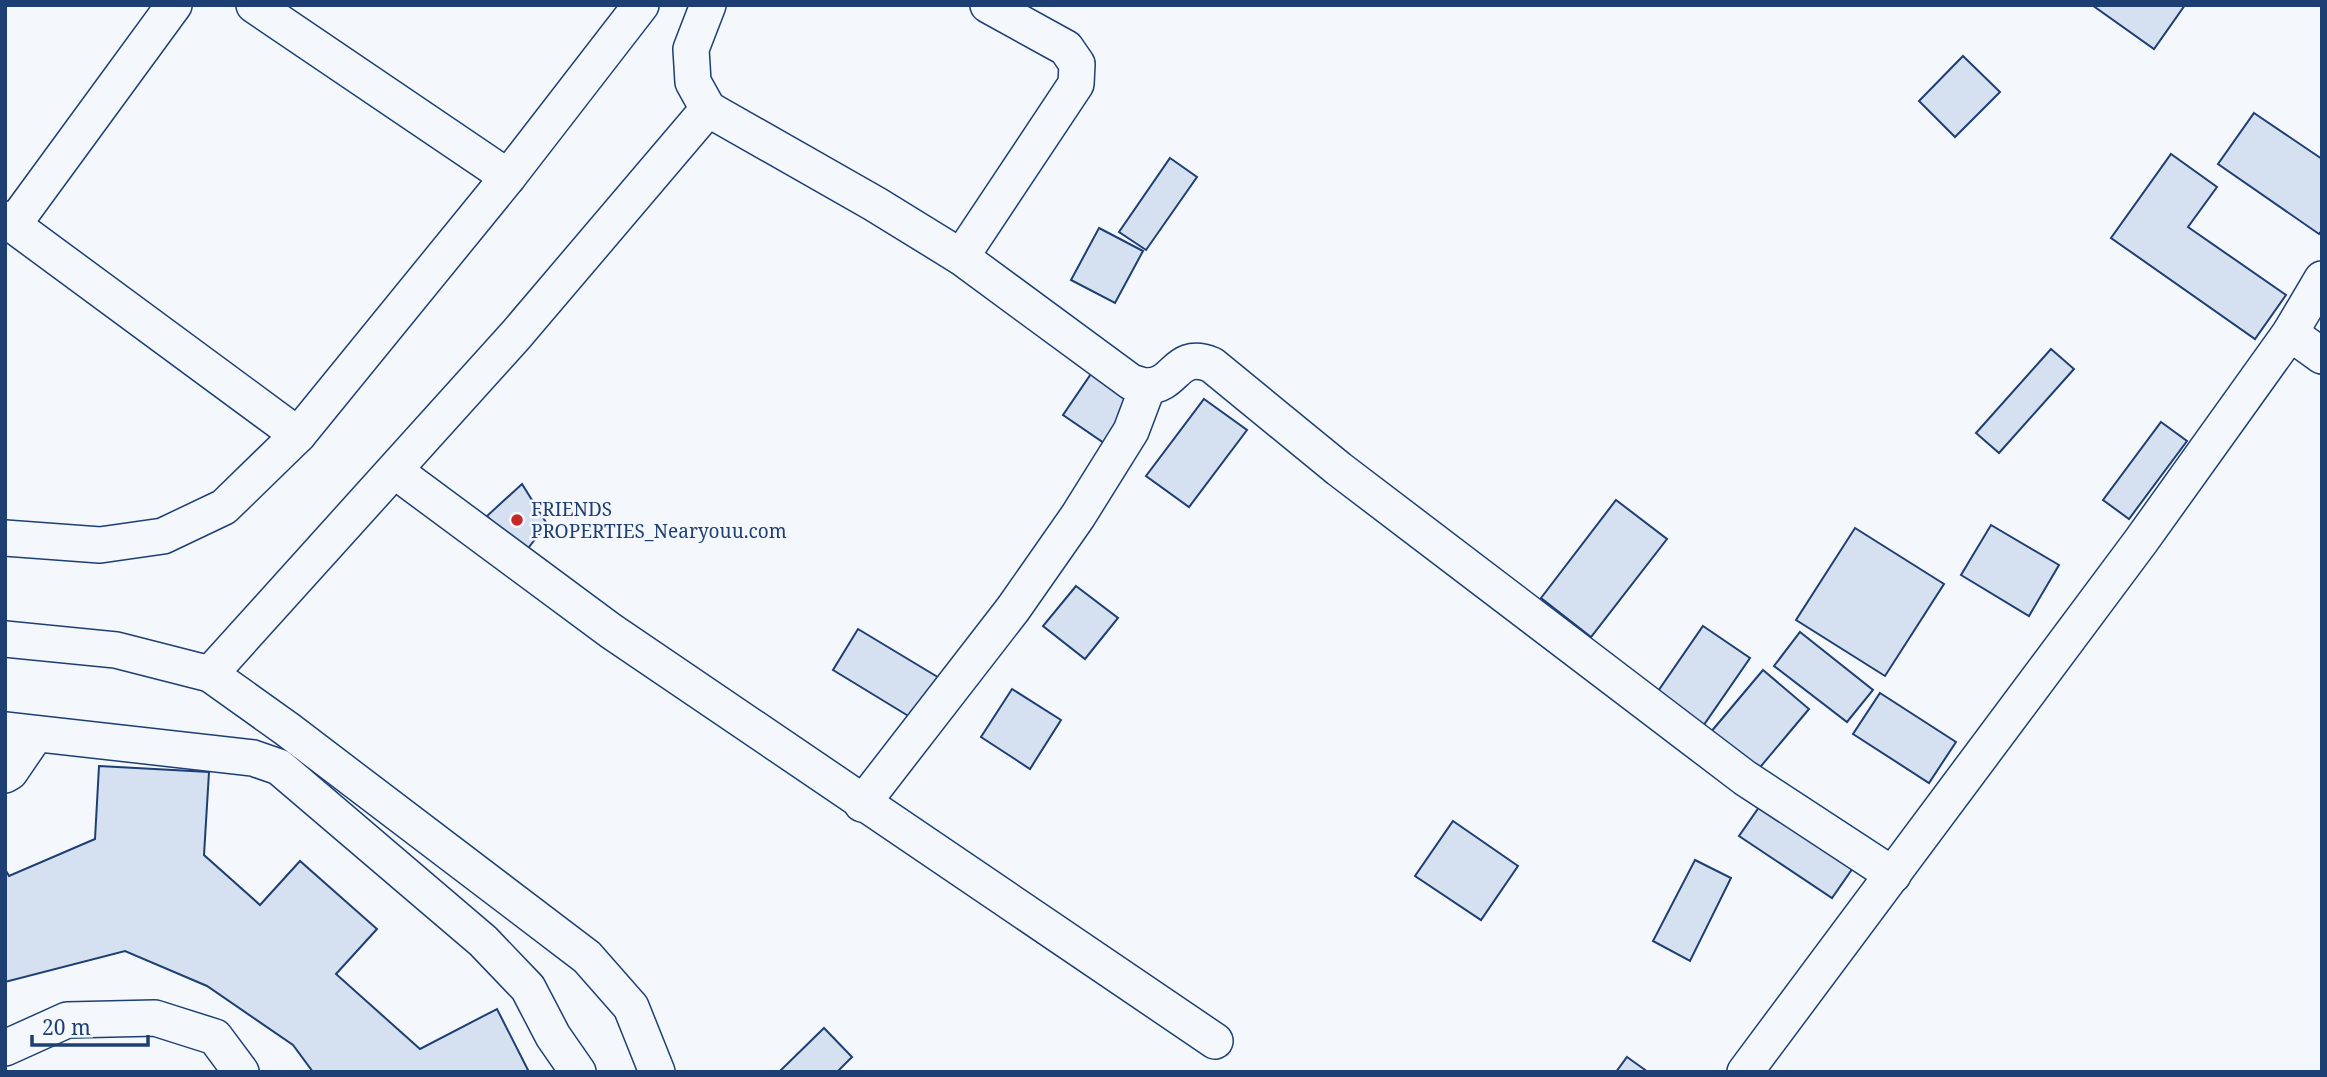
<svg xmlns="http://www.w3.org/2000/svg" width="2327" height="1077" font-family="'Noto Serif',serif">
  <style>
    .building { fill: #d5e0f0; stroke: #1d3f73; stroke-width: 2 }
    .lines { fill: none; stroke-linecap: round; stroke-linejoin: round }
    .street-casing { stroke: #1d3f73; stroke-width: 38 }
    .street { stroke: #f4f7fb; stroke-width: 35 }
    .poi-dot { fill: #c62828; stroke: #f4f7fb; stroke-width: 2.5 }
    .labels { text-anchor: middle; stroke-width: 5; stroke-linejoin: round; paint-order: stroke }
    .poi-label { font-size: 19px; fill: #1d3f73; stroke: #f4f7fb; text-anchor: start }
  </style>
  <rect width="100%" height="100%" fill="#f4f7fb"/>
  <g class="building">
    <polygon points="2092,5 2185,5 2154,49"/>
    <polygon points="1963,56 2000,92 1955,137 1919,101"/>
    <polygon points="2254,113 2322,159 2322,230 2319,234 2218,164"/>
    <polygon points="2171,154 2217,187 2188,227 2286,295 2255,339 2111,238"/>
    <polygon points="1170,158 1197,177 1146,250 1119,232"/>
    <polygon points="1099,228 1143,251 1115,303 1071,280"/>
    <polygon points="2051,349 2074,369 1999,453 1976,433"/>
    <polygon points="1093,371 1137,401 1107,445 1063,415"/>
    <polygon points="1204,399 1247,430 1189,507 1146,476"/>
    <polygon points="2161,422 2187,441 2129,519 2103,500"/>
    <polygon points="522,484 547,524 522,556 487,516"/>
    <polygon points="1616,500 1667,539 1591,637 1541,598"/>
    <polygon points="1991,525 2059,565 2029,616 1961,575"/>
    <polygon points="1855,528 1944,584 1885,676 1796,620"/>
    <polygon points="1076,586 1118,618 1085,659 1043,626"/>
    <polygon points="1703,626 1750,658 1701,729 1654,697"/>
    <polygon points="858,629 941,679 915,720 833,670"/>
    <polygon points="1800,632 1873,690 1847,722 1774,666"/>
    <polygon points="1763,670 1809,709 1751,778 1705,739"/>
    <polygon points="1012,689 1061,720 1030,769 981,737"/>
    <polygon points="1880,693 1956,742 1929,783 1853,734"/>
    <polygon points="99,766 209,772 204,855 260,905 300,861 377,929 336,974 420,1049 497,1009 529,1072 313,1072 293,1045 207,986 125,951 5,982 5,869 9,876 95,839"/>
    <polygon points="1762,803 1855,865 1832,898 1739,836"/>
    <polygon points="1453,821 1518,866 1481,920 1415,876"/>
    <polygon points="1695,860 1731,878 1690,961 1653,941"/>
    <polygon points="824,1028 852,1057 837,1072 779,1072"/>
    <polygon points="1627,1057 1648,1072 1616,1072"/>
  </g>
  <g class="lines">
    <g class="street-casing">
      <g id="street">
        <polyline points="254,5 508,177"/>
        <path d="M 708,109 L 875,204 L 961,257 L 1131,382 C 1135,383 1142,386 1147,386 C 1177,386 1175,350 1212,365 L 1339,469 L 1745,778 L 1893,875"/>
        <polyline points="5,219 298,435 508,177 641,5"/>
        <polyline points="13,225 174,5"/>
        <polyline points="961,257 1076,84 1077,64 1066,48 988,5"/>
        <polyline points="2290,333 2322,356"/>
        <polyline points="395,471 611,631 1215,1041"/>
        <polyline points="5,538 100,545 163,536 224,507 298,435"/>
        <polyline points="5,639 116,650 210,674 287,729 587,957 631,1007 657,1072"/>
        <polyline points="210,674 516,335 708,109 693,82 691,49 708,5"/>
        <polyline points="5,730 253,758 279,767 483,941 528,988 553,1036 578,1072"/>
        <polyline points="5,775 10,772 36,734"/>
        <polyline points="862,804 1013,609 1078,516 1131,431 1148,386"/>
        <polyline points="5,1048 67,1020 155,1018 215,1037 241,1072"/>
        <polyline points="1745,1072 2141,541 2290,333 2322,279"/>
      </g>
    </g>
    <use href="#street" class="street"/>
  </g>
  <circle class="poi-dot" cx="517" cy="520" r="7"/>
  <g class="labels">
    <g class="poi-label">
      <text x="531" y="516">FRIENDS<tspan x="531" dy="22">PROPERTIES_Nearyouu.com</tspan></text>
    </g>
  </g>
  <rect width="2327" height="1077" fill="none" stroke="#1d3f73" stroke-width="14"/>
  <path d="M32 1035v10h116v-10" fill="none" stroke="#1d3f73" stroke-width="3.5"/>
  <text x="42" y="1035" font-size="21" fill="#1d3f73" stroke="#f4f7fb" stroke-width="5" paint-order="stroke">20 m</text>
</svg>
